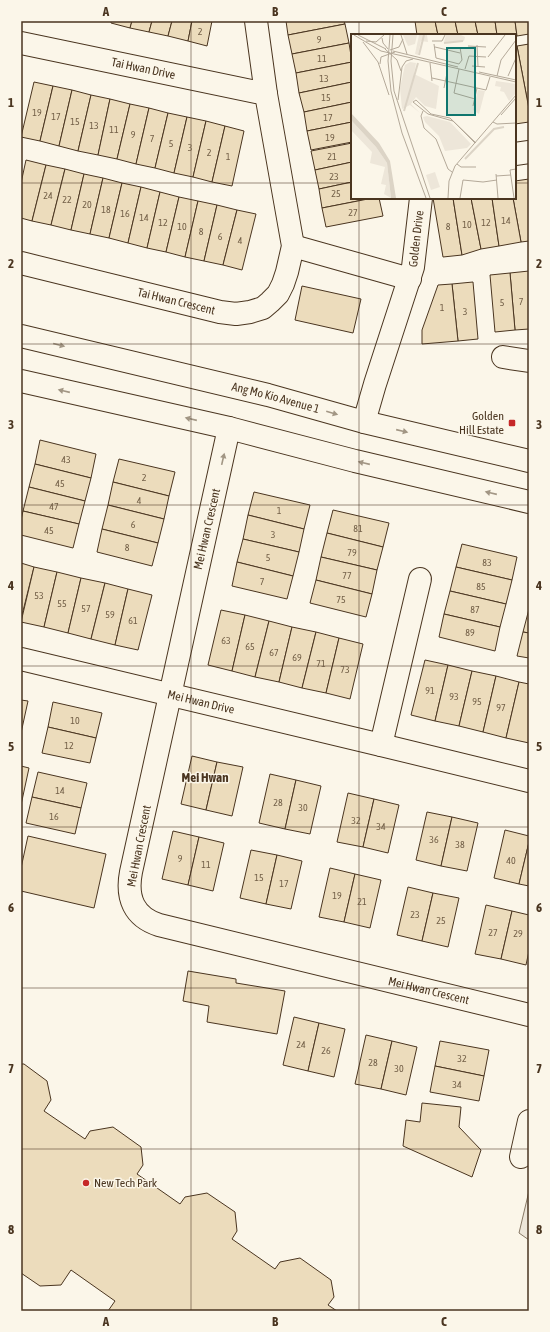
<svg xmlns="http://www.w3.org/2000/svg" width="550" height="1332" font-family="'Asap Condensed',sans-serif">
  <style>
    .green { fill: #ede6d9; stroke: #887966 }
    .building { fill: #ecdcbc; stroke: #4a3520 }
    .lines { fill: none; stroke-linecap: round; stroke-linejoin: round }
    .minor-casing { stroke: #4a3520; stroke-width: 24 }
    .major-casing { stroke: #4a3520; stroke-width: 24 }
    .minor { stroke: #fbf6e9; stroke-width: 22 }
    .major { stroke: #fbf6e9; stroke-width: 22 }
    .oneway { fill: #a29684 }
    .grid { fill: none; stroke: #4a3520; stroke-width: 1; stroke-opacity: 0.55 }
    .poi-dot { fill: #c62828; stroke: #fbf6e9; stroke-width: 1.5 }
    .labels { text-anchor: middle; stroke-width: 3; stroke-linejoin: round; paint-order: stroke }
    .number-label { font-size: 10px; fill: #725f47 }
    .street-label { font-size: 12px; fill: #4a3520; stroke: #fbf6e9 }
    .poi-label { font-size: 12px; fill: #4a3520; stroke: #fbf6e9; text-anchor: end }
    .neighbourhood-label { font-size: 13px; font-weight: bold; fill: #4a3520; stroke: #fbf6e9 }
    .inset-river { fill: none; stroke: #dcd4c6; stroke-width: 2 }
    .inset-road { fill: none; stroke: #b4a999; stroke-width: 1 }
    .view { fill: #0f766e; fill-opacity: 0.15; stroke: #0f766e; stroke-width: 2 }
    .inset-edge { fill: none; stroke: #4a3520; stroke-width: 2 }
    .neatline { fill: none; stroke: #4a3520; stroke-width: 1.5 }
    .grid-label { font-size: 13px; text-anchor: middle; font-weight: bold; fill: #4a3520 }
  </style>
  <rect width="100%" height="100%" fill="#fbf6e9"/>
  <polygon class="green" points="529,1191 529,1240 519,1233"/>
  <g class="building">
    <polygon points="111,21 132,21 130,28 111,23"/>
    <polygon points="132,21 152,21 149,32 130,28"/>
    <polygon points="152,21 172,21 168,36 149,32"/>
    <polygon points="172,21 192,21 188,41 168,36"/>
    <polygon points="192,21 212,21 207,46 188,41"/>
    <polygon points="286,21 344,21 345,24 288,35"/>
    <polygon points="415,21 435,21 438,35 417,35"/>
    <polygon points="435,21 455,21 458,35 438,35"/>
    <polygon points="455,21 475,21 478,35 458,35"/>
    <polygon points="475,21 495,21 497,35 478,35"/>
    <polygon points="495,21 515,21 517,36 497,35"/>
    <polygon points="515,21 529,21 529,34 517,36"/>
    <polygon points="345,24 349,43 292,54 288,35"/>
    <polygon points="349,43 352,62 296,73 292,54"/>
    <polygon points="529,44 529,109 517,46"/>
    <polygon points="515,46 517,46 529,109 529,122 515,124"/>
    <polygon points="352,62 352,82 299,93 296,73"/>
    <polygon points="34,82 53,86 40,141 21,137"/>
    <polygon points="352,82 352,102 304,112 299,93"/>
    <polygon points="53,86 72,90 59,146 40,141"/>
    <polygon points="72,90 91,95 78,151 59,146"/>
    <polygon points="91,95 110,99 98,155 78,151"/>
    <polygon points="110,99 130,104 117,159 98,155"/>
    <polygon points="352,102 352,122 307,131 304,112"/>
    <polygon points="130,104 149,108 136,164 117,159"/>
    <polygon points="149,108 168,113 155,168 136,164"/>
    <polygon points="168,113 187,117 174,173 155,168"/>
    <polygon points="187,117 206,121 193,177 174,173"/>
    <polygon points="206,121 225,126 212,182 193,177"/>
    <polygon points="352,122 352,142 311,150 307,131"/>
    <polygon points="225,126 244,131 232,186 212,182"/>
    <polygon points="352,143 352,162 315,170 311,151"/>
    <polygon points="26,160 46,165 32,221 21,218 21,183"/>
    <polygon points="352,162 352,182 319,189 315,170"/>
    <polygon points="46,165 65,169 51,225 32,221"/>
    <polygon points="65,169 84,174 71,230 51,225"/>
    <polygon points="84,174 103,178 90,234 71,230"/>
    <polygon points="103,178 122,183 109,238 90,234"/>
    <polygon points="529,179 529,241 521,242 513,198 515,198 515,181"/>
    <polygon points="352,182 352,198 373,198 322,208 319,189"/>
    <polygon points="122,183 141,187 128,243 109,238"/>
    <polygon points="141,187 160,192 147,248 128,243"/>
    <polygon points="160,192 179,197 166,252 147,248"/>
    <polygon points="179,197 198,201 185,257 166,252"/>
    <polygon points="373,198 379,198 383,216 326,227 322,208"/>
    <polygon points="433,198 453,198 462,255 443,257"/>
    <polygon points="453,198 471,198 481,249 462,255"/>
    <polygon points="471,198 492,198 499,246 481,249"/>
    <polygon points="492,198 513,198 521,242 499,246"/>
    <polygon points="198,201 217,205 204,261 185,257"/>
    <polygon points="217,205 237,210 223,265 204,261"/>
    <polygon points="237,210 256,214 242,270 223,265"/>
    <polygon points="529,271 529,329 515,330 510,273"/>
    <polygon points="510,273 515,330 495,332 490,275"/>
    <polygon points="473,282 478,339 458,341 452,284"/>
    <polygon points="452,284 458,341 422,344 422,330 438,285"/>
    <polygon points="302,286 361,299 353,333 295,320"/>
    <polygon points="40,440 96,454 91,478 35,464"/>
    <polygon points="119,459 175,472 169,496 113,482"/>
    <polygon points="35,464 91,478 85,501 29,487"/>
    <polygon points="113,482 169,496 164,519 108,505"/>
    <polygon points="29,487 85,501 79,524 23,511"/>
    <polygon points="254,492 310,505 304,529 248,515"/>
    <polygon points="108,505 164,519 158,543 102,529"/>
    <polygon points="333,510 389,523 383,547 327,533"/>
    <polygon points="23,511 79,524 73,548 21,535 21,520"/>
    <polygon points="248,515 304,529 299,552 243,539"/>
    <polygon points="102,529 158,543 152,566 97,552"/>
    <polygon points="327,533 383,547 377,570 321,557"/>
    <polygon points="243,539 299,552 293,576 237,562"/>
    <polygon points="462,544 517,557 512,580 456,567"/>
    <polygon points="321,557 377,570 372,594 316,580"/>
    <polygon points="237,562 293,576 287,599 232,586"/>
    <polygon points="21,563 34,567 21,619"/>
    <polygon points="34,567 57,572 44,627 21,622"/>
    <polygon points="456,567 512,580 506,604 450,591"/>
    <polygon points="57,572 81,578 68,633 44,627"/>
    <polygon points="81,578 105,583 91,639 68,633"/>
    <polygon points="316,580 372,594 366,617 310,603"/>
    <polygon points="105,583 128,589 115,645 91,639"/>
    <polygon points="128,589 152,595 138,650 115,645"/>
    <polygon points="450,591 506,604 500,627 444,614"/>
    <polygon points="529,609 529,633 523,632"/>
    <polygon points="221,610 245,615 232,671 208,665"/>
    <polygon points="444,614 500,627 495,651 439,637"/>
    <polygon points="245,615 269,621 255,677 232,671"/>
    <polygon points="269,621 292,627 279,682 255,677"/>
    <polygon points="292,627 316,632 302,688 279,682"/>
    <polygon points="316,632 339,638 326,693 302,688"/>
    <polygon points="523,632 529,633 529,658 517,656"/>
    <polygon points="339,638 363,644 350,699 326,693"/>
    <polygon points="425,660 448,665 435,721 411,715"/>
    <polygon points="448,665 472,671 459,726 435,721"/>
    <polygon points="472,671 496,676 483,732 459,726"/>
    <polygon points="496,676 519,682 506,738 483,732"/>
    <polygon points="519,682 529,684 529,743 506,738"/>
    <polygon points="21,700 28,701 21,733"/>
    <polygon points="53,702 102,713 96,738 48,727"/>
    <polygon points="48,727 96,738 90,763 42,753"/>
    <polygon points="192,756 217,762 206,810 181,804"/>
    <polygon points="217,762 243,767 232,816 206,810"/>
    <polygon points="21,766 29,768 21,805"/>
    <polygon points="38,772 87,783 81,808 32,797"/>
    <polygon points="270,774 296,780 285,829 259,823"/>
    <polygon points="296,780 321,786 310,834 285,829"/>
    <polygon points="348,793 374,799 363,847 337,842"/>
    <polygon points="32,797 81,808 75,834 26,823"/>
    <polygon points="374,799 399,805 388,853 363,847"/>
    <polygon points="427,812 452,817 441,866 416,860"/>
    <polygon points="452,817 478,823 467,871 441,866"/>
    <polygon points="505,830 529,836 529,842 519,884 494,878"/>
    <polygon points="173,831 199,837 188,885 162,879"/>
    <polygon points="28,836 106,854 94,908 21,891 21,868"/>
    <polygon points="199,837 224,843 213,891 188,885"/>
    <polygon points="529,842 529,886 519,884"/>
    <polygon points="251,850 277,855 266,904 240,898"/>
    <polygon points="277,855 302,861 291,909 266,904"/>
    <polygon points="330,868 355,874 344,922 319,917"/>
    <polygon points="355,874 381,880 370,928 344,922"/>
    <polygon points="408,887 433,893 422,941 397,935"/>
    <polygon points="433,893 459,898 448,947 422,941"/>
    <polygon points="486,905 512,911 501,959 475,954"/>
    <polygon points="512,911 529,915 529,951 526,965 501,959"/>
    <polygon points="188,971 236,979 236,983 285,991 277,1034 207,1022 209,1006 183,1001"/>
    <polygon points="294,1017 319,1023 308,1071 283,1065"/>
    <polygon points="319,1023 345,1029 334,1077 308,1071"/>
    <polygon points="366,1035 392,1041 381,1089 355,1084"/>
    <polygon points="392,1041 417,1047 406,1095 381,1089"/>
    <polygon points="440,1041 489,1050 484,1076 435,1066"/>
    <polygon points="21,1064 24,1064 47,1081 51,1100 44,1111 85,1139 90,1131 113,1127 141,1147 143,1165 137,1174 180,1204 185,1197 207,1193 235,1212 237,1231 232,1239 275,1269 280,1262 300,1258 331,1280 334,1297 328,1305 337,1311 108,1311 115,1301 71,1270 61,1285 40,1286 21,1273"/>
    <polygon points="435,1066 484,1076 479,1101 430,1092"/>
    <polygon points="422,1103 461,1107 459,1127 481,1150 472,1177 403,1146 406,1120 420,1122"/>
  </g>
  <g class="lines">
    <g class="minor-casing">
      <g id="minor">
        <path id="s1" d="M 21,43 L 266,94"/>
        <polyline points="515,154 529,152"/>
        <polyline points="293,246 410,279"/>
        <path id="s2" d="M 21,263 L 220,312 L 236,314 L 250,312 L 263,308 L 270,302 L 278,294 L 283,284 L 287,272 L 293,246 L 266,94 L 256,21"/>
        <polyline points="503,357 529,361"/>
        <path id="s3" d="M 364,422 L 375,384 L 413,267 L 421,198"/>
        <path id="s4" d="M 229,428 L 131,872 C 126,898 134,917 159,925 L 529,1015"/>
        <path id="s5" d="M 21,659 L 381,745 L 529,781"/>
        <polyline points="381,745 420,579"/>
        <polyline points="521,1157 529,1121"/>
      </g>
    </g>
    <g class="major-casing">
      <g id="major">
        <path id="s6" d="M 21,336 L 268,395 L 364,422 L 529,461"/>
        <polyline points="21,381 229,428 355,461 529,502"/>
      </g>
    </g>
    <use href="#minor" class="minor"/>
    <use href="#major" class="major"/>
  </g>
  <defs><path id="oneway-solid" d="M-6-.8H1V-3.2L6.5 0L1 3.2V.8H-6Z"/></defs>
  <g class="oneway">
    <use href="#oneway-solid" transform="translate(59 345) rotate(14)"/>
    <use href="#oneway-solid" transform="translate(64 391) rotate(-167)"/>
    <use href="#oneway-solid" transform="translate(332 413) rotate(16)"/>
    <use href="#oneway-solid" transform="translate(191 419) rotate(-167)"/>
    <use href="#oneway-solid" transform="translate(402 431) rotate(13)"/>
    <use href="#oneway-solid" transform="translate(223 459) rotate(-77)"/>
    <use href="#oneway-solid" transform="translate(364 463) rotate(-167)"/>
    <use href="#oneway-solid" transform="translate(491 493) rotate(-167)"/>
  </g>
  <path class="grid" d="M 191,21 L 191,1311M 359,21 L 359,35M 21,183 L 352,183M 515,183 L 529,183M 359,198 L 359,1311M 21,344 L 529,344M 21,505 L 529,505M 21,666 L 529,666M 21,827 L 529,827M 21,988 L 529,988M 21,1149 L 529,1149"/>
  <g class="poi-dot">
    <rect x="508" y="419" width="8" height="8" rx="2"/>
    <circle cx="86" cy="1183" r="4"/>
  </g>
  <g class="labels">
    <g class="number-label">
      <text x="200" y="35">2</text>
      <text x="319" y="43">9</text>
      <text x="322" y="62">11</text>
      <text x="324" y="82">13</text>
      <text x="326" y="101">15</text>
      <text x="37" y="116">19</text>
      <text x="56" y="120">17</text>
      <text x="328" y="121">17</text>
      <text x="75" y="125">15</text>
      <text x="94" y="129">13</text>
      <text x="114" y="133">11</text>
      <text x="133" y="138">9</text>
      <text x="330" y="141">19</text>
      <text x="152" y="142">7</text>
      <text x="171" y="147">5</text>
      <text x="190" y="151">3</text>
      <text x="209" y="156">2</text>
      <text x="228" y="160">1</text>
      <text x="332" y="160">21</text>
      <text x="334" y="180">23</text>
      <text x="336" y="197">25</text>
      <text x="48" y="199">24</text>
      <text x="67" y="203">22</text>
      <text x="87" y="208">20</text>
      <text x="106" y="213">18</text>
      <text x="353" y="216">27</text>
      <text x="125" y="217">16</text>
      <text x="144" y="221">14</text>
      <text x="506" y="224">14</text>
      <text x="163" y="226">12</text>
      <text x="486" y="226">12</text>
      <text x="467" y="228">10</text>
      <text x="182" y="230">10</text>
      <text x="448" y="230">8</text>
      <text x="201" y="235">8</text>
      <text x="220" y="240">6</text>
      <text x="240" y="244">4</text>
      <text x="521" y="305">7</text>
      <text x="502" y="306">5</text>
      <text x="442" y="311">1</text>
      <text x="465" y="315">3</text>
      <text x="66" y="463">43</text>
      <text x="144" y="481">2</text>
      <text x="60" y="487">45</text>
      <text x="139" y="504">4</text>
      <text x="54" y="510">47</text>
      <text x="279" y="514">1</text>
      <text x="133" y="528">6</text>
      <text x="358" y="532">81</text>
      <text x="49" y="534">45</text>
      <text x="273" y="538">3</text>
      <text x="127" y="551">8</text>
      <text x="352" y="556">79</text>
      <text x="268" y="561">5</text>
      <text x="487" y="566">83</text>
      <text x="347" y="579">77</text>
      <text x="262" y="585">7</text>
      <text x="481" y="590">85</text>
      <text x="39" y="599">53</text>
      <text x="341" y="603">75</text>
      <text x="62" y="607">55</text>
      <text x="86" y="612">57</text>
      <text x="475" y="613">87</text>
      <text x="110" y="618">59</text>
      <text x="133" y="624">61</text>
      <text x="470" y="636">89</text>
      <text x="226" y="644">63</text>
      <text x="250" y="650">65</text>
      <text x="274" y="656">67</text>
      <text x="297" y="661">69</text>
      <text x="321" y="667">71</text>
      <text x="345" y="673">73</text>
      <text x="430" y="694">91</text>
      <text x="454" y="700">93</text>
      <text x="477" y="705">95</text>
      <text x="501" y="711">97</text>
      <text x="75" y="724">10</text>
      <text x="69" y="749">12</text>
      <text x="60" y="794">14</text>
      <text x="278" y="806">28</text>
      <text x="303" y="811">30</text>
      <text x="54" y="820">16</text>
      <text x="356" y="824">32</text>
      <text x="381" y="830">34</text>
      <text x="434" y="843">36</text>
      <text x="460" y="848">38</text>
      <text x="180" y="862">9</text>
      <text x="511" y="864">40</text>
      <text x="206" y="868">11</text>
      <text x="259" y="881">15</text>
      <text x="284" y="887">17</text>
      <text x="337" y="899">19</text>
      <text x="362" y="905">21</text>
      <text x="415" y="918">23</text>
      <text x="441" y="924">25</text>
      <text x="493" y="936">27</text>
      <text x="518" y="937">29</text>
      <text x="301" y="1048">24</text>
      <text x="326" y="1054">26</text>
      <text x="462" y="1062">32</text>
      <text x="373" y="1066">28</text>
      <text x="399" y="1072">30</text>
      <text x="457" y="1088">34</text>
    </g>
    <g class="street-label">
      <text dy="4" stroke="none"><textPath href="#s1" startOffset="125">Tai Hwan Drive</textPath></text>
      <text dy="4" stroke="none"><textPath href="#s3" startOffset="191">Golden Drive</textPath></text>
      <text dy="4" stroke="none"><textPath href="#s2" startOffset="160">Tai Hwan Crescent</textPath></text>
      <text dy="4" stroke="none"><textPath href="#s6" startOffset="262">Ang Mo Kio Avenue 1</textPath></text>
      <text transform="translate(207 529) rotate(-77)" y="4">Mei Hwan Crescent</text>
      <text dy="4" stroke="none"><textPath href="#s5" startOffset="185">Mei Hwan Drive</textPath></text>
      <text transform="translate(139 846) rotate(-79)" y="4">Mei Hwan Crescent</text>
      <text dy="4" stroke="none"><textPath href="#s4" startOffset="799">Mei Hwan Crescent</textPath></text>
    </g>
    <g class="poi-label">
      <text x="504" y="420">Golden<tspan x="504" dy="14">Hill Estate</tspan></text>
      <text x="94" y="1187" text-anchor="start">New Tech Park</text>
    </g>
    <g class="neighbourhood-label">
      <text x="205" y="782">Mei Hwan</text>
    </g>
  </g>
  <g transform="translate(351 34)">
    <rect width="165" height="165" fill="#fbf6e9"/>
    <path d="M 52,1 L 66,1 L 64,10 L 57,12 ZM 68,1 L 76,1 L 77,8 L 70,7 L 67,21 L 64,20 ZM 95,1 L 110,1 L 114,3 L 113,7 L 93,8 ZM 59,28 L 65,29 L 63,40 L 88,52 L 85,75 L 74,72 L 65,63 L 60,70 L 69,79 L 59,71 L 51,75 L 49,54 L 54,31 ZM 145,47 L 165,50 L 165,59 L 158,67 L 153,58 L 149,57 L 150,53 L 144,52 ZM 127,56 L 134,57 L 128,80 L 122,76 ZM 76,82 L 99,88 L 120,110 L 116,114 L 94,117 L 88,102 L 74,88 L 72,83 ZM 0,86 L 25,113 L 36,129 L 40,164 L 33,160 L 35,151 L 30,150 L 34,133 L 19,129 L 21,118 L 0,96 ZM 84,138 L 89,153 L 80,156 L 75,141 Z" fill="#ede6d9"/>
    <path d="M 0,79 L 28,109 L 39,127 L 45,164 L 40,164 L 36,129 L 25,113 L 0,86 Z" fill="#dcd4c6"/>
    <path class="inset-river" d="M 93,9 L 112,7M 68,21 L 73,1M 53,77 L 67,29M 114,125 L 143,95 L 153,93"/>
    <path class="inset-road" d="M 3,1 L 30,17 L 165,48M 7,1 L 35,15M 39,1 L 37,27 L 40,57 L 51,99 L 75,164M 42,1 L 40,27 L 43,57 L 79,164M 50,1 L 56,20M 31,4 L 32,9 L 37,15M 15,7 L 25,8 L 33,1M 81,7 L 91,7 L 94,1M 12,8 L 27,28 L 38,61M 83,10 L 85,24 L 108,30 L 111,26 L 109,13M 126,11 L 127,33M 117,12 L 135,13M 84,13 L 109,19M 34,15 L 46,26 L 50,37M 39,16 L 48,13 L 52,5M 42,17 L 107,33M 137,23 L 154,1M 79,29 L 81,47M 29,30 L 30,23 L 44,18M 121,32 L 134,33M 108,35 L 103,59 L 124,65M 114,35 L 118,22 L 135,23M 128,38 L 165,46M 146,42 L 150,26 L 165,6M 157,42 L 165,24M 81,44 L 135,56 L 139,43M 93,54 L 96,39M 47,66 L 51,33 L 55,27 L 62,25M 122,72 L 126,54M 72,77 L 70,82 L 73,94 L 85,105 L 97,135 L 101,138M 150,81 L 165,64M 142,88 L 146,90 L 165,89M 124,109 L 102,87 L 77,80 L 62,68 L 65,66 L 80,80 L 99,84 L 125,109M 106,130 L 110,133 L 125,133M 145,140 L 147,164M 145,142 L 160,141M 97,164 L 98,147 L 104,132 L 165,61M 109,164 L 112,146 L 132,148 L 146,146M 163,164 L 159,136 L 165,135"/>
    <path class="view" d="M 96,14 L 124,14 L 124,81 L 96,81 Z"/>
    <rect width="165" height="165" class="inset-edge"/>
  </g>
  <rect width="550" height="1332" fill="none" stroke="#fbf6e9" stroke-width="44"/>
  <rect x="22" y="22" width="506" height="1288" class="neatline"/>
  <g class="grid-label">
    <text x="106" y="16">A</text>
    <text x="275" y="16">B</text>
    <text x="444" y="16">C</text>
    <text x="11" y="107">1</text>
    <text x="539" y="107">1</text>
    <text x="11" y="268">2</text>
    <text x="539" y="268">2</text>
    <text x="11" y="429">3</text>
    <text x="539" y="429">3</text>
    <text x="11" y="590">4</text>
    <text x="539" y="590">4</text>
    <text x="11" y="751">5</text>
    <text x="539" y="751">5</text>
    <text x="11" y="912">6</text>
    <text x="539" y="912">6</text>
    <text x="11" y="1073">7</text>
    <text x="539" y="1073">7</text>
    <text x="11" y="1234">8</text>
    <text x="539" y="1234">8</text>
    <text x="106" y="1326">A</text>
    <text x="275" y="1326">B</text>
    <text x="444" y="1326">C</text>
  </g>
</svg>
